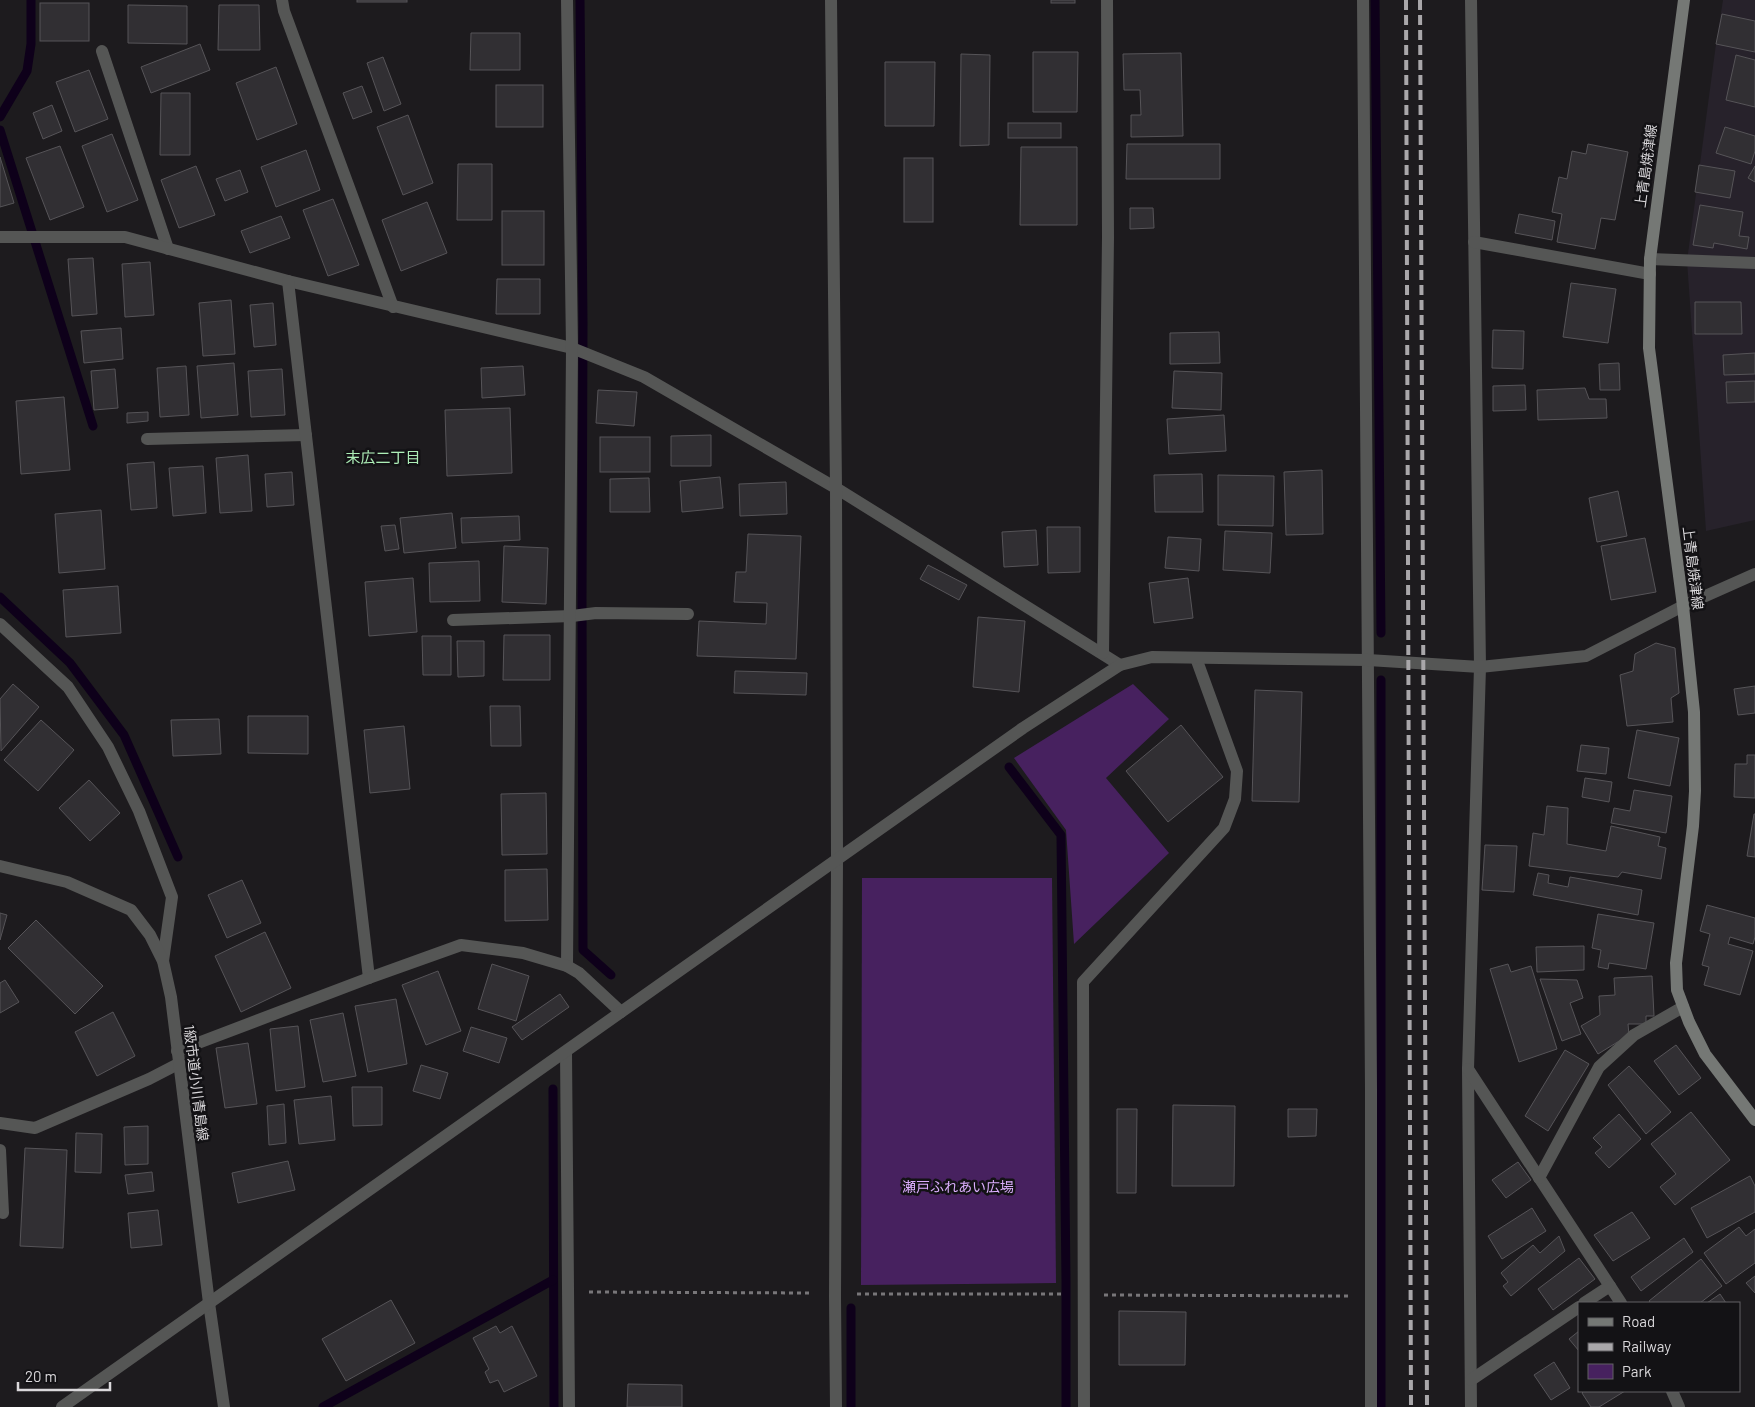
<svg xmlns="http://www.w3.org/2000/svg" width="1755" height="1407" font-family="Barlow,'Noto Sans JP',sans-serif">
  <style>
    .built { fill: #27222b }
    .green { fill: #47215f }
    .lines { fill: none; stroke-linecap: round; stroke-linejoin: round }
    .stream { stroke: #0e001a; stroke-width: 9 }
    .building { fill: #312f33; stroke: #565458 }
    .path { stroke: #787679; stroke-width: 3; stroke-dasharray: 4 4; stroke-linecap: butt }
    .service { stroke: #555655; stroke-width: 12 }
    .minor { stroke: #555655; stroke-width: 12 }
    .tertiary { stroke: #555655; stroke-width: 12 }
    .secondary { stroke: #757875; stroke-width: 12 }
    .rail { stroke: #a9a7aa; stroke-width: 4; stroke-dasharray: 10 5; stroke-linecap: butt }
    .labels { text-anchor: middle; stroke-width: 5; stroke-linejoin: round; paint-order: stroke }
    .street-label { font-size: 14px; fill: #dad8db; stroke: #131215 }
    .park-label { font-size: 14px; fill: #dbaefd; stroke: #131215 }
    .neighbourhood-label { font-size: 15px; fill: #adeeb7; stroke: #131215 }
  </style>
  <rect width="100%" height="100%" fill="#1d1b1e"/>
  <polygon class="built" points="1723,0 1755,0 1755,520 1706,531 1687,261 1716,44"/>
  <g class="green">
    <polygon points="1133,684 1169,719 1106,778 1169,853 1074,944 1066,830 1014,758"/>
    <polygon points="862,878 1052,878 1056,1283 861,1285"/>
  </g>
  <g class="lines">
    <g class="stream">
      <polyline points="580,0 583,323 582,601 583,950 611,975"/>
      <polyline points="1375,0 1381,633"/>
      <polyline points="0,117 27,71 31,44 31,0"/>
      <polyline points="0,130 93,426"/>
      <polyline points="0,597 70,663 124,735 178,857"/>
      <polyline points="1009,767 1061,835 1066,1281 1066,1407"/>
      <polyline points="553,1089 554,1407"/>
      <polyline points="323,1407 553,1280"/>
      <polyline points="851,1407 851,1308"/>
      <polyline points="1381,1407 1381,680"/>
    </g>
  </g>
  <g class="building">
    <rect x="357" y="0" width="50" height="2"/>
    <rect x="1051" y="0" width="24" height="3"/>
    <rect x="40" y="3" width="49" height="38"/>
    <polygon points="128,5 187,6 187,44 128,43"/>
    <polygon points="219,5 259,5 260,50 218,50"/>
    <polygon points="1722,14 1755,21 1755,52 1716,44"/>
    <polygon points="471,33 520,33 520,70 470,70"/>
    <polygon points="200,44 210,70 151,93 141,67"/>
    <polygon points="1033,52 1078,52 1077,112 1033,112"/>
    <polygon points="1181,53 1183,136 1131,137 1131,115 1141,115 1140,90 1124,90 1123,54"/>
    <polygon points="961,54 990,55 989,145 960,146"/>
    <polygon points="1736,55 1755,60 1755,107 1726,100"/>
    <polygon points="383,57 401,104 384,111 367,63"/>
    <polygon points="885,62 935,62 934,126 885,126"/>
    <polygon points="276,67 297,124 257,140 236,83"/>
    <polygon points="89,70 108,119 75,132 56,82"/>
    <rect x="496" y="85" width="47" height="42"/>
    <polygon points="362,86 372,112 353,119 343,93"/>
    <polygon points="161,93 190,93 190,155 160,155"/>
    <polygon points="52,105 62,131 43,139 33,113"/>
    <polygon points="408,115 433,183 403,195 377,127"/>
    <rect x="1008" y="123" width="53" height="15"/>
    <polygon points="1725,127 1755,136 1755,151 1751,164 1716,153"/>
    <polygon points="112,134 138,200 107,212 82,146"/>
    <polygon points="1127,144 1220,144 1220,179 1126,179"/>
    <polygon points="1588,144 1628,152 1615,220 1601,218 1595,249 1557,242 1562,214 1552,212 1559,177 1567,179 1572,151 1586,154"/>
    <polygon points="60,146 84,207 50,220 26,158"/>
    <polygon points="1021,147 1077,147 1077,225 1020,225"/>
    <polygon points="306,150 320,190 276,207 261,167"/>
    <polygon points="0,157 14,203 0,207"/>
    <rect x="904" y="158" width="29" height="64"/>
    <polygon points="458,164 492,164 492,220 457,220"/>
    <polygon points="1699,165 1735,171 1730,198 1695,192"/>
    <polygon points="196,166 215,215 179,228 161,180"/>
    <polygon points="1755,166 1755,182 1748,178"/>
    <polygon points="240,170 248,192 225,201 216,179"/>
    <polygon points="333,199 359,265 328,276 303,210"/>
    <polygon points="427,202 447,253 401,271 382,220"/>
    <polygon points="1700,205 1743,212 1739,236 1749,237 1747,249 1714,243 1713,248 1693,245"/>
    <polygon points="1130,208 1153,208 1154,228 1130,229"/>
    <rect x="502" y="211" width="42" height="54"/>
    <polygon points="1519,214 1555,221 1552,240 1515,233"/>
    <polygon points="281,216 290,238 250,253 241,231"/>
    <polygon points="93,258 97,314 72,316 68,259"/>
    <polygon points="150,262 154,315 125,317 122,264"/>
    <polygon points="497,279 540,279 540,314 496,314"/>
    <polygon points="1571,283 1616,289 1608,343 1563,337"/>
    <polygon points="231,300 235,354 203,356 199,303"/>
    <polygon points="1695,302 1741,302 1742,334 1695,334"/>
    <polygon points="273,303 276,345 254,347 250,305"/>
    <polygon points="121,328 123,359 84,363 81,331"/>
    <polygon points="1493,330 1524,331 1523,369 1492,368"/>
    <polygon points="1219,332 1220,363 1170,364 1170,333"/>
    <polygon points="1755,353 1755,374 1724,375 1723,355"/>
    <polygon points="234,363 238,415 201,418 197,366"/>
    <polygon points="1619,363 1620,390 1600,390 1599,364"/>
    <polygon points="186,366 189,415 160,417 157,368"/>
    <polygon points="523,366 525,395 482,398 481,368"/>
    <polygon points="115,369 118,408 94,410 91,371"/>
    <polygon points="282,369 285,415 251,417 248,371"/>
    <polygon points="1174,371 1222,373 1221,410 1172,408"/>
    <polygon points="1755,381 1755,402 1727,403 1726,382"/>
    <polygon points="1525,385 1526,410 1493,411 1493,386"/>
    <polygon points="1585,388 1589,399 1606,399 1607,418 1538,420 1537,390"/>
    <polygon points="598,390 637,392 634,426 596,423"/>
    <polygon points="64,397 70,470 21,474 16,401"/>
    <polygon points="510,408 512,473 447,476 445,410"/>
    <polygon points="148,412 148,421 127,423 127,413"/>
    <polygon points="1224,415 1226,451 1169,454 1167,419"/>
    <polygon points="711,435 711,466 671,466 671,436"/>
    <rect x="600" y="437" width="50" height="35"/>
    <polygon points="248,455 252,511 220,513 216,458"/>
    <polygon points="154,462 157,508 131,510 127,464"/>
    <polygon points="203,466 206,513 173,516 169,468"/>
    <polygon points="1322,470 1323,534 1286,535 1284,472"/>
    <polygon points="292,472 294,505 267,507 265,474"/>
    <polygon points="1202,474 1203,512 1155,512 1154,475"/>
    <polygon points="1218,475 1274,476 1273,526 1218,525"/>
    <polygon points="720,477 723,508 682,512 680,481"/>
    <polygon points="649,478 650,512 610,512 610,479"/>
    <polygon points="786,482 787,514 740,516 739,484"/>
    <polygon points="1618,491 1627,536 1597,542 1589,498"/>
    <polygon points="101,510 105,569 59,573 55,514"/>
    <polygon points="452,513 456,548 404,553 400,518"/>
    <polygon points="519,516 520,540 462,543 461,518"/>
    <polygon points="395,525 399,549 385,551 381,526"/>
    <polygon points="1047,527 1080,527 1080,572 1048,573"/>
    <polygon points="1036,530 1038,565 1004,567 1002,532"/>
    <polygon points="1225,531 1272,533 1270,573 1223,570"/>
    <polygon points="748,534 801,536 796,659 697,656 699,621 766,624 767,603 734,602 736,572 746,572"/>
    <polygon points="1168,537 1201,539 1199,571 1165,568"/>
    <polygon points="1645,538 1656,592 1611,600 1601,546"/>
    <polygon points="504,546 548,548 546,604 502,602"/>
    <polygon points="479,561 480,601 430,602 429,563"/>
    <polygon points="928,565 967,585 959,600 920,579"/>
    <polygon points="413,578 417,632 369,636 365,582"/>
    <polygon points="1188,578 1193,618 1154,623 1149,583"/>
    <polygon points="118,586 121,633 66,637 63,590"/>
    <polygon points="978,617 1025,621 1019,692 973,687"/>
    <polygon points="504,635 550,635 550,680 503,680"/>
    <polygon points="422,636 451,636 451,675 423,675"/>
    <polygon points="457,641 484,641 484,676 458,677"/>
    <polygon points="1656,643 1675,648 1679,693 1671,698 1673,722 1627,726 1620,675 1633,671 1635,654"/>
    <polygon points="735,671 807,673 806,695 734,693"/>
    <polygon points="13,684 39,707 1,751 0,699"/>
    <polygon points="1755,686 1755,713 1738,715 1734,689"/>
    <polygon points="1255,690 1302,692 1299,802 1252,801"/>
    <polygon points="490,706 520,706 521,746 491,746"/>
    <polygon points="248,716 308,716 308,754 248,753"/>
    <polygon points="219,719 221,754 173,756 171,720"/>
    <polygon points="41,720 74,750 38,791 4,760"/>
    <polygon points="1181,725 1223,777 1168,822 1126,771"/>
    <polygon points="404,726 410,789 370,793 364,730"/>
    <polygon points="1637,730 1679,738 1670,786 1628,778"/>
    <polygon points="1581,745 1609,748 1606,774 1577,771"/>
    <polygon points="1747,755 1755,755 1755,798 1734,797 1735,764 1747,764"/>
    <polygon points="1585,778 1612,782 1609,802 1582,797"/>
    <polygon points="89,780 120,813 90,841 59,808"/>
    <polygon points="1634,790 1672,796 1666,833 1611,823 1614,808 1630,811"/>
    <polygon points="546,793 547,854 502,855 501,794"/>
    <polygon points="1547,806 1568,808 1567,844 1606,851 1611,826 1660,837 1658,846 1666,848 1661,879 1622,872 1618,877 1529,866 1533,833 1544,835"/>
    <polygon points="1754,814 1755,814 1755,857 1747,856"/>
    <polygon points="1485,845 1517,846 1514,892 1482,890"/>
    <polygon points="547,869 548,920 505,921 505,870"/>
    <polygon points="1538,873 1549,875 1548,883 1568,887 1570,877 1642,890 1638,915 1533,895"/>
    <polygon points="242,880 261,923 227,938 208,895"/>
    <polygon points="1707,905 1755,918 1755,937 1753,944 1730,937 1728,944 1753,951 1740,995 1704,985 1709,967 1702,965 1710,934 1700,931"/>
    <polygon points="0,913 7,915 0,940"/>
    <polygon points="1598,914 1654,923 1646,969 1609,963 1608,969 1598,967 1601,950 1592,948"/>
    <polygon points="36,920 103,986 75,1014 8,948"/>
    <polygon points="265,932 291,988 241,1012 215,956"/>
    <polygon points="1584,946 1584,970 1537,972 1536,947"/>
    <polygon points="492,964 529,976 516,1021 478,1009"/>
    <polygon points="1508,964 1511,972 1531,966 1557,1049 1519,1062 1490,969"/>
    <polygon points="438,971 461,1031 426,1045 402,985"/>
    <polygon points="1652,976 1654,1016 1646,1016 1646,1024 1628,1024 1629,1035 1598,1054 1581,1026 1600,1015 1599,996 1615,995 1614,978"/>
    <polygon points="1540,979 1577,980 1583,998 1570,1003 1581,1034 1562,1041"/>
    <polygon points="5,980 19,1002 0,1013 0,983"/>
    <polygon points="560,994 569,1007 522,1040 512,1027"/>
    <polygon points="396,999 407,1064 368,1072 355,1006"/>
    <polygon points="113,1012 135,1056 97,1076 75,1032"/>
    <polygon points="343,1013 356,1076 323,1082 310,1020"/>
    <polygon points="298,1026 305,1087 276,1091 270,1029"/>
    <polygon points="471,1027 507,1038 499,1063 463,1051"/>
    <polygon points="248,1043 257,1104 225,1108 216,1048"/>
    <polygon points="1676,1045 1701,1078 1679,1095 1654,1061"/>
    <polygon points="1565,1050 1589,1064 1548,1131 1525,1116"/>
    <polygon points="421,1065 448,1073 440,1099 413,1091"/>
    <polygon points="1629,1066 1671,1112 1646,1134 1608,1085"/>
    <polygon points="352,1087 382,1087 382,1125 353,1126"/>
    <polygon points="331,1096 335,1140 299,1144 294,1100"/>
    <polygon points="284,1104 286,1143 269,1145 267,1106"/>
    <polygon points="1173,1105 1235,1106 1234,1186 1172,1186"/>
    <polygon points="1117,1109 1137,1109 1136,1193 1117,1193"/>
    <polygon points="1288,1109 1317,1109 1316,1136 1288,1137"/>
    <polygon points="1691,1112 1730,1160 1675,1205 1660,1187 1676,1174 1651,1144"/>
    <polygon points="1619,1114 1641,1139 1609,1168 1595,1153 1602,1147 1593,1138"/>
    <polygon points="148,1126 148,1164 125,1165 124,1127"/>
    <polygon points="76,1133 102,1134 101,1173 75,1172"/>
    <polygon points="25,1148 67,1150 63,1248 20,1246"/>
    <polygon points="288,1161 295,1190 238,1203 232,1173"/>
    <polygon points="1518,1162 1531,1180 1506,1198 1492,1180"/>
    <polygon points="152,1172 154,1191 128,1194 125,1175"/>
    <polygon points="1750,1176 1755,1186 1755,1212 1707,1238 1691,1208"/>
    <polygon points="1532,1208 1546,1231 1502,1259 1488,1236"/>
    <polygon points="158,1210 162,1245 131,1248 128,1213"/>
    <polygon points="1632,1212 1650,1238 1613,1261 1594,1235"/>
    <polygon points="1739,1227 1746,1236 1755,1229 1755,1263 1726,1284 1704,1253"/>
    <polygon points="1559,1236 1565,1251 1511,1296 1503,1286 1508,1282 1501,1273 1533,1245 1540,1253"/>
    <polygon points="1684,1238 1693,1252 1641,1291 1631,1277"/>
    <polygon points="1579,1258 1595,1279 1553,1310 1538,1289"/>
    <polygon points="1701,1259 1722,1286 1700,1303 1651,1303 1649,1301"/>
    <polygon points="1755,1276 1755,1293 1746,1283"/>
    <polygon points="1720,1294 1726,1303 1707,1303"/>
    <polygon points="391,1300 415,1343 346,1381 322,1339"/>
    <polygon points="1119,1311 1186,1312 1185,1365 1119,1365"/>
    <polygon points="496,1326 500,1333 512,1326 537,1376 504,1392 498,1380 490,1383 485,1372 489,1369 473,1338"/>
    <polygon points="1579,1331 1579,1351 1569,1339"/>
    <polygon points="1554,1362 1570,1388 1551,1400 1534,1375"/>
    <polygon points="628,1384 682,1385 682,1407 627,1407"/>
    <polygon points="1584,1391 1625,1391 1599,1407 1591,1407 1582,1393"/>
  </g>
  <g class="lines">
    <g class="path">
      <polyline points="589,1292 813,1293"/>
      <polyline points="857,1294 1063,1294"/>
      <polyline points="1104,1295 1348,1296"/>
    </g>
    <g class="service">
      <polyline points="102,51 168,249"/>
      <polyline points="147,439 306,435"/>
    </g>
    <g class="minor">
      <polyline points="282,0 284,11 393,307"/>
      <polyline points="1363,0 1371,1089 1371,1407"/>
      <polyline points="1471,0 1480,667 1468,1069 1471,1407"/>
      <polyline points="0,237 125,237 288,281 572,348 644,377 836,488 1120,665"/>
      <polyline points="1474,242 1650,274"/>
      <polyline points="1650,259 1755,263"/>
      <polyline points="288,281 369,978"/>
      <polyline points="1683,606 1755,574"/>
      <polyline points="453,620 572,616 596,613 688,614"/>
      <polyline points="0,624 68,687 108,747 139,811 172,897 163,961"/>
      <polyline points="1103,653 1108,237 1107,0"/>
      <polyline points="567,966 572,348 567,0"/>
      <polyline points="177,1051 369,978 461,945 523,953 567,966 579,973 621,1012"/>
      <polyline points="566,1052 569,1407"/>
      <polyline points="1468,1069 1621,1303"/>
      <polyline points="0,1123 35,1128 149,1079 178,1064"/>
      <polyline points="0,1150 3,1213"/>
      <polyline points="1539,1178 1599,1067 1634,1035 1683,1007"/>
      <polyline points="1584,1303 1610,1286"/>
      <polyline points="1471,1380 1579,1307"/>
      <polyline points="1672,1391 1679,1407"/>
      <polyline points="836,1407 835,1297 837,860"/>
      <polyline points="1084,1407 1083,982 1224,828 1235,799 1237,771 1196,658"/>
    </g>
    <g class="tertiary">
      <polyline points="831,0 836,488 837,860"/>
      <polyline points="0,866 67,882 131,910 150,935 163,961 171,997 209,1303 224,1407"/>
      <polyline points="62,1407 1023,728 1120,665 1152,657 1368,660 1480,667 1586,656 1683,606"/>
    </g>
    <polyline class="secondary" points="1684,0 1650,259 1649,348 1683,606 1694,712 1695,791 1693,826 1676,963 1677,990 1689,1022 1705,1054 1755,1120"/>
    <g class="rail">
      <polyline points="1406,0 1411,1407"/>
      <polyline points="1420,0 1427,1407"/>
    </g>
  </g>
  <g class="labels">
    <g class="street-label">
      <text transform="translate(1646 166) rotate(-82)" y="5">上青島焼津線</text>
      <text transform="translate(1693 568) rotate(83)" y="5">上青島焼津線</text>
      <text transform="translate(196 1083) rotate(83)" y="5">1級市道小川青島線</text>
    </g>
    <g class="park-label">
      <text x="958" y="1192">瀬戸ふれあい広場</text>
    </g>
    <g class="neighbourhood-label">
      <text x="383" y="463">末広二丁目</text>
    </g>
  </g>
  <rect x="1578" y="1302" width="162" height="90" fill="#131215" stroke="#636164"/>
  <rect x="1588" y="1318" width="25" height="8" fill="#757875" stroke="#636164"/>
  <text x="1622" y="1327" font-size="15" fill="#dad8db">Road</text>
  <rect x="1588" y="1343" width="25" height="8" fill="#a9a7aa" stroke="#636164"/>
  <text x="1622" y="1352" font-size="15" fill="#dad8db">Railway</text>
  <rect x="1588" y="1364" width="25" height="15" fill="#47215f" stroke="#636164"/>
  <text x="1622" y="1377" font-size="15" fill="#dad8db">Park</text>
  <path d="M18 1382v8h92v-8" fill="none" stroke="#dad8db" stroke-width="2.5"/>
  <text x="25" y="1382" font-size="15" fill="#dad8db" stroke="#131215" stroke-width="4" paint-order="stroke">20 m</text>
</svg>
